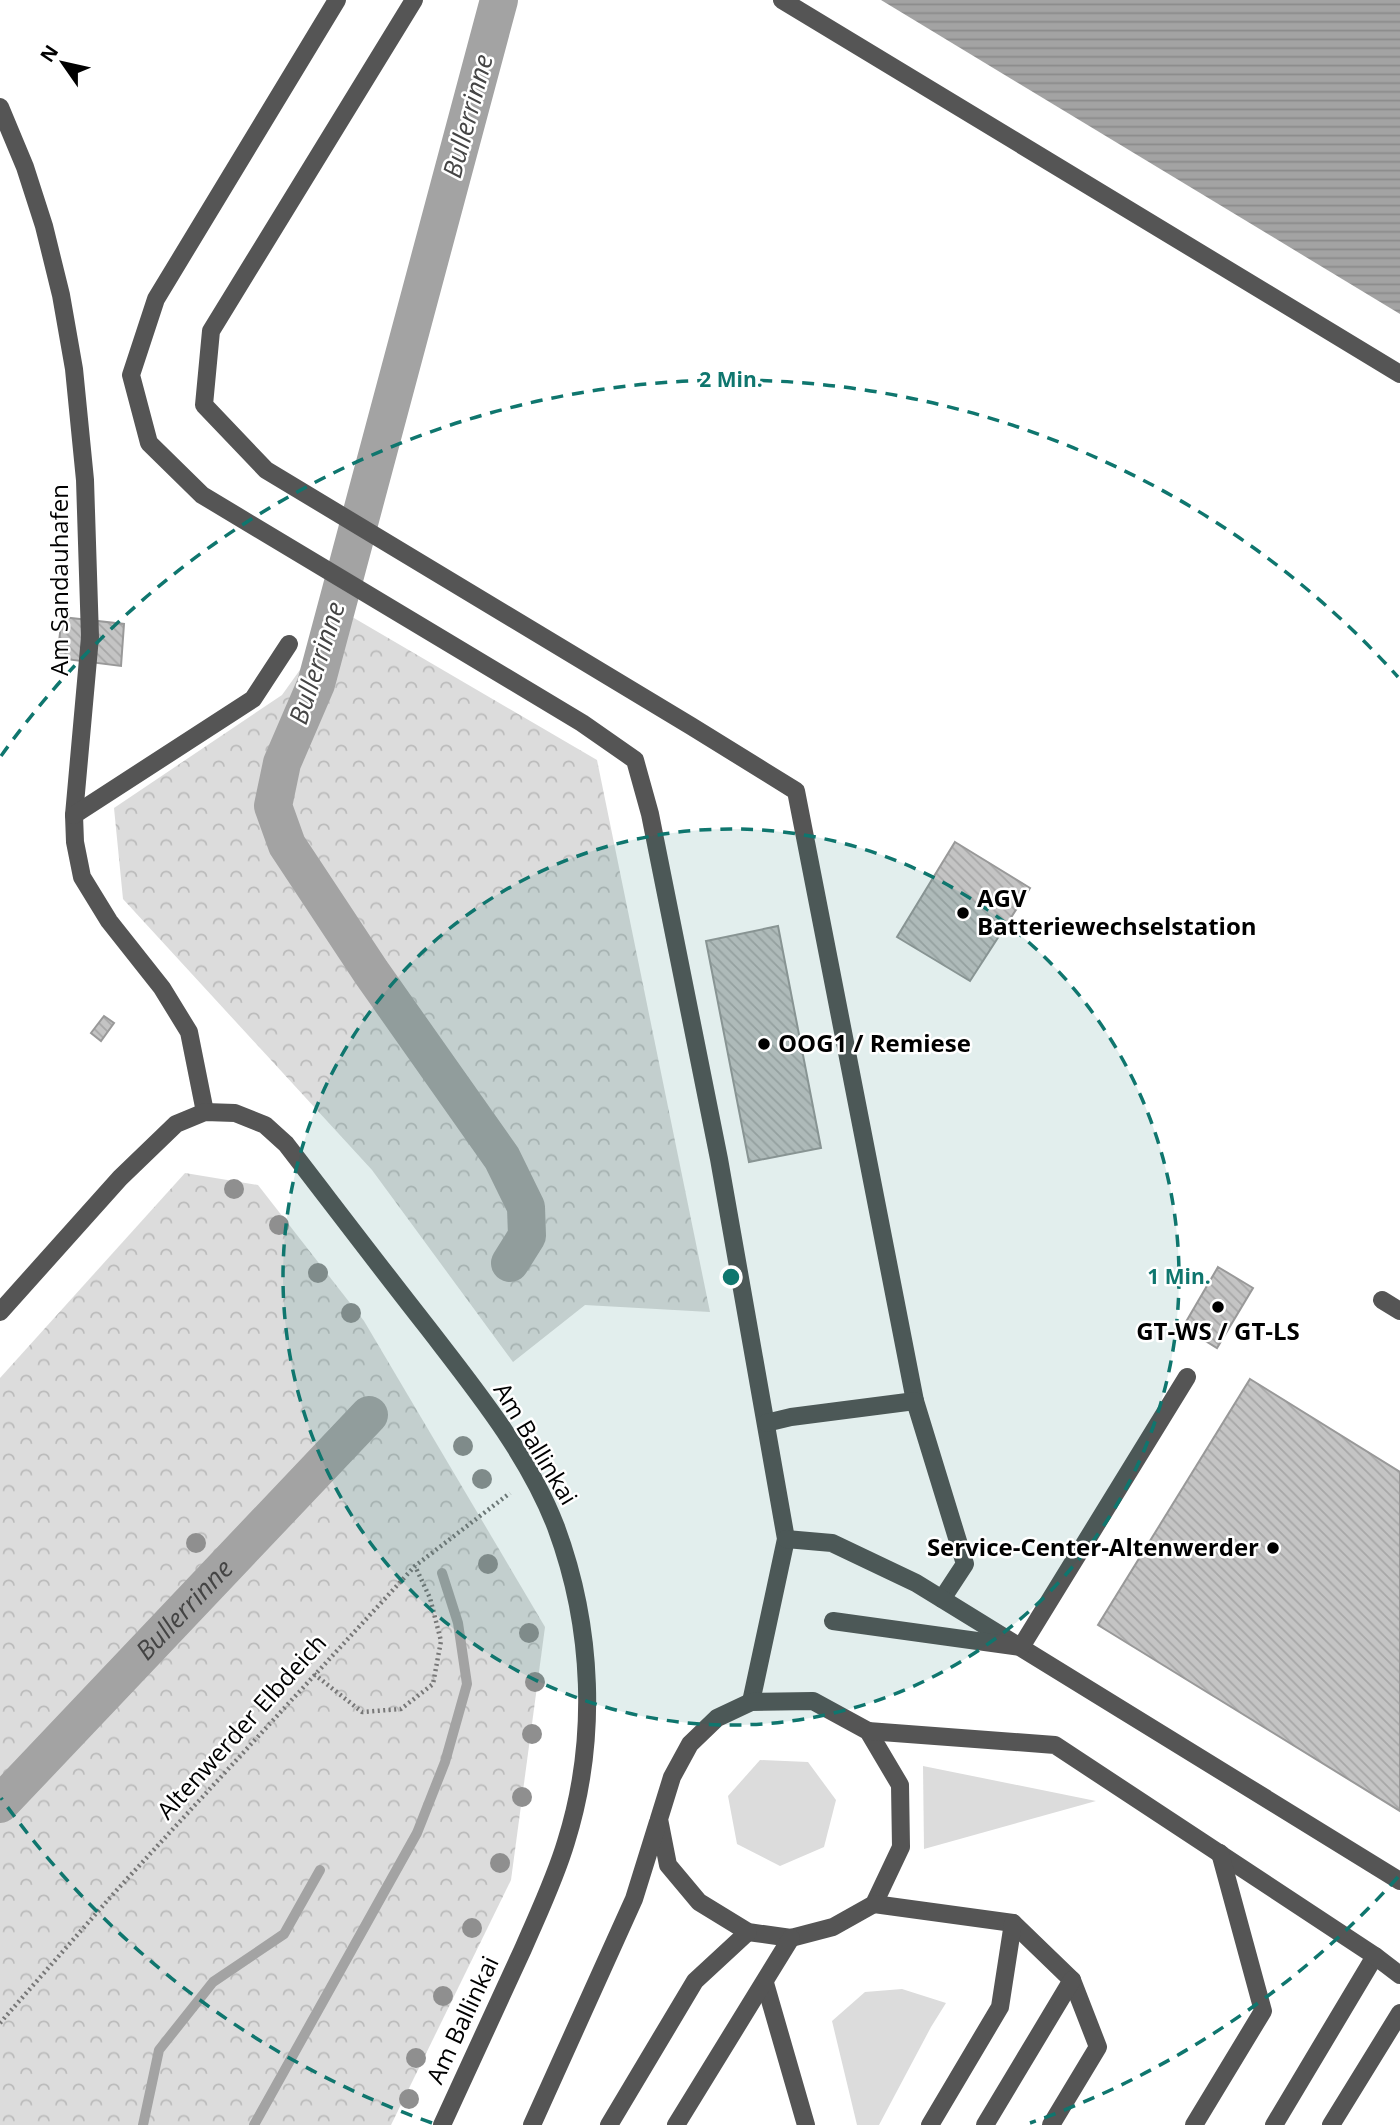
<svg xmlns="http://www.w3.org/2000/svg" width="1400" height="2125" font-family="'Open Sans',sans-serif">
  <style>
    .green { fill: #dcdcdc }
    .forest { fill: url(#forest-crowns) }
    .water { fill: url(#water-rules) }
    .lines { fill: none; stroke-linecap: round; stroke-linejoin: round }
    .stream { stroke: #a3a3a3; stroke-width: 10 }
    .canal { stroke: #a3a3a3; stroke-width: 38 }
    .building { fill: url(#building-back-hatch); stroke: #999; stroke-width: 2 }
    .path { stroke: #777; stroke-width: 4.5; stroke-dasharray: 2 3.5; stroke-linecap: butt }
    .minor { stroke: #555; stroke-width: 18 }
    .tree { fill: #8f8f8f }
    .ring { fill: none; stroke: #0f766e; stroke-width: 3.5; stroke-dasharray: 12 9 }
    .poi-dot { fill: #000; stroke: #fff; stroke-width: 2.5 }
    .labels { text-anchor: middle; stroke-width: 5; stroke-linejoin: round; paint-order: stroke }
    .street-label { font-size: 24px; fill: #000; stroke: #fff }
    .poi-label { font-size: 24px; font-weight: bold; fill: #000; stroke: #fff; text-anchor: start }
    .water-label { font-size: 26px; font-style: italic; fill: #444; stroke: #fff }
    .centre { fill: #0f766e; stroke: #fff; stroke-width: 3.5 }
    .ring-label { font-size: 21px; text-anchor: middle; font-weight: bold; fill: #0f766e; stroke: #fff; stroke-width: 5; stroke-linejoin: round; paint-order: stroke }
  </style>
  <defs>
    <pattern id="forest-crowns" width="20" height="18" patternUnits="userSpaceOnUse" patternTransform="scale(1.75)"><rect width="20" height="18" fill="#dcdcdc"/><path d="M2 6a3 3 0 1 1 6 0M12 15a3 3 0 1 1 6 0" fill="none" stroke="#bbb"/></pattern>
    <pattern id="water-rules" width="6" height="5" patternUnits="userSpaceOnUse" patternTransform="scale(1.75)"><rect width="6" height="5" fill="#a3a3a3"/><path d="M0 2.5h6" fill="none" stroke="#8b8b8b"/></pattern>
    <pattern id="building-back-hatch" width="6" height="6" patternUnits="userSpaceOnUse" patternTransform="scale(1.75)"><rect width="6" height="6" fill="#c4c4c4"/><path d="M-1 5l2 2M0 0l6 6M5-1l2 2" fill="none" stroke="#a7a7a7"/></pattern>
  </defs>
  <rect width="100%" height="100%" fill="#fff"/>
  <g class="green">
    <polygon points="760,1760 808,1762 836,1800 824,1847 780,1866 737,1844 728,1796"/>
    <polygon points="923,1766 1096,1801 924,1849"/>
    <polygon points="902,1989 946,2003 931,2027 879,2125 857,2125 832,2021 865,1992"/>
  </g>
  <g class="forest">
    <polygon points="342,611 597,760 710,1312 585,1305 513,1362 372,1170 123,899 114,808 282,695"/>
    <polygon points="185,1173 258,1185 364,1321 545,1627 511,1880 391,2125 0,2125 0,1378"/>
  </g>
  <polygon class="water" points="881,0 1400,0 1400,314"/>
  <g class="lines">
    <g class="stream">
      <polyline points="143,2125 159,2050 213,1982 284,1934 320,1870"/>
      <polyline points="254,2125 417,1833 445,1762 467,1684 458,1623 442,1573"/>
    </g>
    <g class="canal">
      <polyline points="499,0 316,684 282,763 273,806 287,845 371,972 502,1158 526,1207 527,1236 510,1263"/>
      <path id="s1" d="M 0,1804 L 369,1415"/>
    </g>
  </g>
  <g class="building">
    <polygon points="62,617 124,624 121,666 57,658"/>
    <polygon points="955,842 1030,888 970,981 897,937"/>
    <polygon points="778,926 821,1148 749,1162 706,941"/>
    <polygon points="104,1016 114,1023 101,1041 91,1033"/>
    <polygon points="1218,1267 1253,1288 1217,1348 1183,1327"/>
    <polygon points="1250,1379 1400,1472 1400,1811 1098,1625"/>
  </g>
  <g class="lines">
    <g class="path">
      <polyline points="314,1674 362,1712 401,1709 433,1684 441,1641 430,1598 415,1566"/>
      <polyline points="0,2023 115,1892 415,1566 510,1493"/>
    </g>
    <g class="minor">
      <polyline points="337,0 156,299 131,375 149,443 202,495 582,723 635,760 650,814 719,1159 786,1539 751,1702"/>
      <polyline points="414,0 211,331 204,405 266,470 691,726 796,791 915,1401"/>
      <polyline points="782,0 1400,374"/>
      <polyline points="0,107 25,167 44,226 61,295 74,369 85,480 90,637 74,815 75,842 82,877 109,921 162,988 189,1032 205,1112"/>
      <polyline points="74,815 253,699 289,644"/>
      <polyline points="1382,1300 1400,1311"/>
      <path d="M 0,1312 L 120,1178 L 176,1124 L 205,1112 L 235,1113 L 265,1125 L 286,1144 C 333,1205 380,1267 428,1328 C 475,1389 528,1454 556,1527 C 593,1627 598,1740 566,1842 C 555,1879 538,1914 523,1949 C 496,2008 469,2066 442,2125"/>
      <polyline points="766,1423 791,1417 915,1401 965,1564 942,1599"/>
      <polyline points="786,1539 832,1543 916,1583 1400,1881"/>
      <polyline points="833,1621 1021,1647 1187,1377"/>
      <polygon points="813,1701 868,1731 900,1785 901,1847 874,1904 833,1927 791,1938 748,1932 699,1902 668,1865 659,1819 672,1777 690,1744 717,1718 751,1702"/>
      <polyline points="868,1731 1055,1745 1375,1956 1274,2125"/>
      <polyline points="874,1904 1013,1923 1072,1980 1098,2047 1051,2125"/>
      <polyline points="1375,1956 1400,1975"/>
      <polyline points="765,1983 806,2125"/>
      <polyline points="532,2125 634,1899 658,1822"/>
      <polyline points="609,2125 695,1981 748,1932"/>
      <polyline points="676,2125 791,1938"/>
      <polyline points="930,2125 1000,2007 1013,1923"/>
      <polyline points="985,2125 1072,1980"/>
      <polyline points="1194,2125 1263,2011 1220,1853"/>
      <polyline points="1331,2125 1400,2013"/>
    </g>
  </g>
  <g class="tree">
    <circle cx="234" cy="1189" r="10"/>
    <circle cx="279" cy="1225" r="10"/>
    <circle cx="318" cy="1273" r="10"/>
    <circle cx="351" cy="1313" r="10"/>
    <circle cx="463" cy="1446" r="10"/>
    <circle cx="482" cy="1479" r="10"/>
    <circle cx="196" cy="1543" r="10"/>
    <circle cx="488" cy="1564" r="10"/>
    <circle cx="529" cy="1633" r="10"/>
    <circle cx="535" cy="1682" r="10"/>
    <circle cx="532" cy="1734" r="10"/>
    <circle cx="522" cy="1797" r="10"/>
    <circle cx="500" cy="1863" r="10"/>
    <circle cx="472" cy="1928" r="10"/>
    <circle cx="443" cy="1996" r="10"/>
    <circle cx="416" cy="2058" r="10"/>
    <circle cx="409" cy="2099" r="10"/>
  </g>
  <circle cx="731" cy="1277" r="448" fill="#0f766e" fill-opacity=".12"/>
  <g class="ring">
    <circle cx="731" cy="1277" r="448"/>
    <path d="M1398 1877A897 897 0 0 1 1030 2123M432 2123A897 897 0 0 1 1 1798M1 756A897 897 0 0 1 1398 677"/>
  </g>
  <g class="poi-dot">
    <circle cx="963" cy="913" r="7"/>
    <circle cx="764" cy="1044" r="7"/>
    <circle cx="1218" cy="1307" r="7"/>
    <circle cx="1273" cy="1548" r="7"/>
  </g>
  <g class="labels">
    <g class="street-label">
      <text transform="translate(60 580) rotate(-90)" y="8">Am Sandauhafen</text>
      <text transform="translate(535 1444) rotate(59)" y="8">Am Ballinkai</text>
      <text transform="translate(242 1727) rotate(-48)" y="8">Altenwerder Elbdeich</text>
      <text transform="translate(463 2020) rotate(-65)" y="8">Am Ballinkai</text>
    </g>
    <g class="poi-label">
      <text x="977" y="907">AGV<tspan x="977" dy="28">Batteriewechselstation</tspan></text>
      <text x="778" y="1052">OOG1 / Remiese</text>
      <text x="1218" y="1340" text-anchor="middle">GT-WS / GT-LS</text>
      <text x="1259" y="1556" text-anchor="end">Service-Center-Altenwerder</text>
    </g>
    <g class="water-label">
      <text transform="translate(468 116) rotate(-75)" y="9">Bullerrinne</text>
      <text transform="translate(317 663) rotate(-72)" y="9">Bullerrinne</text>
      <text dy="9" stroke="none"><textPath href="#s1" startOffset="268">Bullerrinne</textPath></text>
    </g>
  </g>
  <circle cx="731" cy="1277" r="10" class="centre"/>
  <g class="ring-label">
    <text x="731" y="387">2 Min.</text>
    <text x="1179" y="1284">1 Min.</text>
  </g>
  <g transform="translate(63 63) rotate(304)" stroke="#ffffff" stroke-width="5" paint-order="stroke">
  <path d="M0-5L12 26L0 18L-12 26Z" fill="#000000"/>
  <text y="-10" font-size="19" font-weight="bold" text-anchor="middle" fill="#000000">N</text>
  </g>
</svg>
